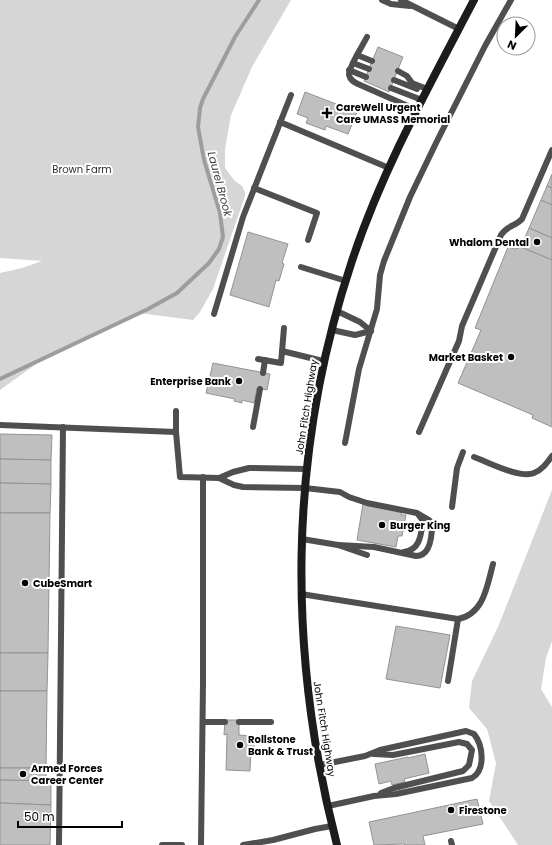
<svg xmlns="http://www.w3.org/2000/svg" width="552" height="845" font-family="Poppins,sans-serif">
  <style>
    .green { fill: #d6d6d6 }
    .lines { fill: none; stroke-linecap: round; stroke-linejoin: round }
    .stream { stroke: #9d9d9d; stroke-width: 4 }
    .building { fill: #bfbfbf; stroke: #939393 }
    .service { stroke: #4f4f4f; stroke-width: 6 }
    .secondary { stroke: #1c1c1c; stroke-width: 8 }
    .poi-dot { fill: #000; stroke: #fff; stroke-width: 1.5 }
    .labels { text-anchor: middle; stroke-width: 4; stroke-linejoin: round; paint-order: stroke }
    .poi-label { font-size: 10px; font-weight: bold; fill: #000; stroke: #fff; text-anchor: start }
    .park-label { font-size: 10px; fill: #2d2d2d; stroke: #fff }
    .street-label { font-size: 10px; fill: #000; stroke: #fff }
    .water-label { font-size: 11px; font-style: italic; fill: #3e3e3e; stroke: #fff }
  </style>
  <rect width="100%" height="100%" fill="#fff"/>
  <g class="green">
    <polygon points="0,0 291,0 252,67 231,115 225,149 225,168 234,180 242,186 245,192 245,196 213,289 200,312 193,320 139,313 46,357 0,390 0,273 22,268 42,261 0,258"/>
    <polygon points="552,490 552,641 546,658 541,689 552,707 552,845 518,845 489,801 496,763 487,729 469,708 472,681 498,627"/>
  </g>
  <g class="lines">
    <polyline class="stream" points="0,379 148,309 177,293 209,263 219,249 223,237 220,213 204,160 198,127 200,108 203,99 235,37 259,0"/>
  </g>
  <g class="building">
    <polygon points="378,47 403,57 389,92 364,81"/>
    <polygon points="305,92 357,112 348,134 326,126 325,130 306,123 308,118 297,114"/>
    <polygon points="552,174 552,188 547,186"/>
    <polygon points="547,186 552,188 552,205 541,200"/>
    <polygon points="541,200 552,205 552,238 529,228"/>
    <polygon points="529,228 552,238 552,260 521,247"/>
    <polygon points="248,232 288,244 282,263 284,264 279,281 276,280 269,307 230,295"/>
    <polygon points="508,247 515,249 521,247 552,260 552,427 532,418 533,415 458,383 481,330 475,328"/>
    <polygon points="213,363 270,374 267,390 257,388 254,403 242,400 242,403 234,401 235,399 206,393"/>
    <polygon points="0,434 52,435 51,460 0,459"/>
    <polygon points="0,459 51,460 51,484 0,483"/>
    <polygon points="0,483 51,484 50,513 0,513"/>
    <polygon points="363,504 402,510 401,515 406,515 402,536 398,536 396,547 357,540"/>
    <polygon points="0,513 50,513 48,653 0,653"/>
    <polygon points="396,626 450,635 440,688 386,679"/>
    <polygon points="0,653 48,653 47,691 0,691"/>
    <polygon points="0,691 47,691 46,768 0,768"/>
    <polygon points="225,720 239,720 239,735 251,736 251,740 254,740 254,750 251,750 250,771 226,770 227,734 224,735"/>
    <polygon points="425,754 429,773 404,779 405,782 392,785 391,781 379,784 375,764 408,757 408,758"/>
    <polygon points="0,768 46,768 46,781 0,780"/>
    <polygon points="0,780 51,781 51,805 0,803"/>
    <polygon points="477,799 483,824 423,836 425,845 405,845 404,844 374,845 369,822"/>
    <polygon points="0,803 51,805 50,845 0,845"/>
  </g>
  <g class="lines">
    <g class="service">
      <polyline points="382,0 391,4 410,6"/>
      <polyline points="401,0 459,29"/>
      <path d="M 367,37 C 363,45 348,68 349,75 C 350,80 354,82 358,84 L 417,110"/>
      <polyline points="357,55 372,61"/>
      <polyline points="353,63 369,69"/>
      <polyline points="349,70 366,77"/>
      <polyline points="398,71 407,76 412,83 427,89"/>
      <polyline points="394,80 417,89"/>
      <polyline points="391,88 422,100"/>
      <polyline points="280,122 389,168"/>
      <polyline points="254,188 317,213 308,240"/>
      <polyline points="301,267 346,281"/>
      <polyline points="337,311 360,322 371,331"/>
      <polyline points="214,314 243,217 291,95"/>
      <polyline points="332,330 355,335 371,331"/>
      <polyline points="282,351 323,361"/>
      <polyline points="258,359 281,363 284,328"/>
      <polyline points="263,373 265,360"/>
      <path d="M 176,411 L 176,432 L 180,477 L 219,478 L 234,485 L 243,487 L 305,488 L 340,492 L 349,497 L 367,503 L 417,513 L 429,520 L 432,524 C 432,536 431,556 416,556 L 374,547 L 338,545"/>
      <polyline points="0,425 176,432"/>
      <polyline points="253,427 260,389"/>
      <path d="M 419,432 L 459,341 L 462,326 L 501,235 C 506,226 516,226 522,219 L 552,150"/>
      <polyline points="345,443 359,369 377,309 380,275 384,261 410,197 437,141 485,46 511,0"/>
      <path d="M 474,457 C 488,462 520,479 534,473 C 542,470 547,463 552,456"/>
      <polyline points="219,478 233,472 249,468 306,469"/>
      <polyline points="452,507 457,468 463,452"/>
      <polyline points="302,539 338,545 367,555"/>
      <path d="M 404,552 C 420,550 421,535 423,521 L 418,514"/>
      <path d="M 301,594 L 458,619 C 484,614 487,586 493,564"/>
      <polyline points="448,681 458,619"/>
      <polyline points="206,722 225,722"/>
      <polyline points="239,722 271,722"/>
      <polyline points="374,754 393,755 459,742 467,744 472,750 469,765 463,771 394,788 381,793"/>
      <path d="M 320,765 L 365,756 L 380,750 L 466,731 L 474,734 C 483,745 486,770 472,778 L 396,794 L 374,796 L 328,806"/>
      <polyline points="451,841 452,845"/>
      <polyline points="59,845 63,427"/>
      <polyline points="162,845 182,845"/>
      <polyline points="201,845 203,683 203,477"/>
      <polyline points="243,845 273,840 315,829 332,826"/>
    </g>
    <path class="secondary" d="M 337,845 C 287,652 288,454 351,264 C 381,172 429,86 474,0"/>
  </g>
  <g class="poi-dot">
    <path d="M325 107h4v4h4v4h-4v4h-4v-4h-4v-4h4z"/>
    <circle cx="537" cy="242" r="4"/>
    <circle cx="511" cy="357" r="4"/>
    <circle cx="239" cy="381" r="4"/>
    <circle cx="382" cy="525" r="4"/>
    <circle cx="25" cy="583" r="4"/>
    <circle cx="240" cy="745" r="4"/>
    <circle cx="23" cy="774" r="4"/>
    <circle cx="451" cy="810" r="4"/>
  </g>
  <g class="labels">
    <g class="poi-label">
      <text x="336" y="111">CareWell Urgent<tspan x="336" dy="12">Care UMASS Memorial</tspan></text>
      <text x="529" y="246" text-anchor="end">Whalom Dental</text>
      <text x="503" y="361" text-anchor="end">Market Basket</text>
      <text x="231" y="385" text-anchor="end">Enterprise Bank</text>
      <text x="390" y="529">Burger King</text>
      <text x="33" y="587">CubeSmart</text>
      <text x="248" y="743">Rollstone<tspan x="248" dy="12">Bank &amp; Trust</tspan></text>
      <text x="31" y="772">Armed Forces<tspan x="31" dy="12">Career Center</tspan></text>
      <text x="459" y="814">Firestone</text>
    </g>
    <g class="park-label">
      <text x="82" y="173">Brown Farm</text>
    </g>
    <g class="street-label">
      <text transform="translate(306 407) rotate(-81)" y="4">John Fitch Highway</text>
      <text transform="translate(325 729) rotate(81)" y="4">John Fitch Highway</text>
    </g>
    <g class="water-label">
      <text transform="translate(220 184) rotate(75)" y="4">Laurel Brook</text>
    </g>
  </g>
  <g transform="translate(516 36) rotate(204)"><circle r="19" fill="#ffffff" stroke="#999999"/>
  <path d="M0-3L7 15L0 10L-7 15Z" fill="#000000"/>
  <text y="-6" font-size="11" font-weight="bold" text-anchor="middle" fill="#000000">N</text>
  </g>
  <path d="M18 821v6h104v-6" fill="none" stroke="#000000" stroke-width="2"/>
  <text x="24" y="821" font-size="12" fill="#000000" stroke="#ffffff" stroke-width="3" paint-order="stroke">50 m</text>
</svg>
